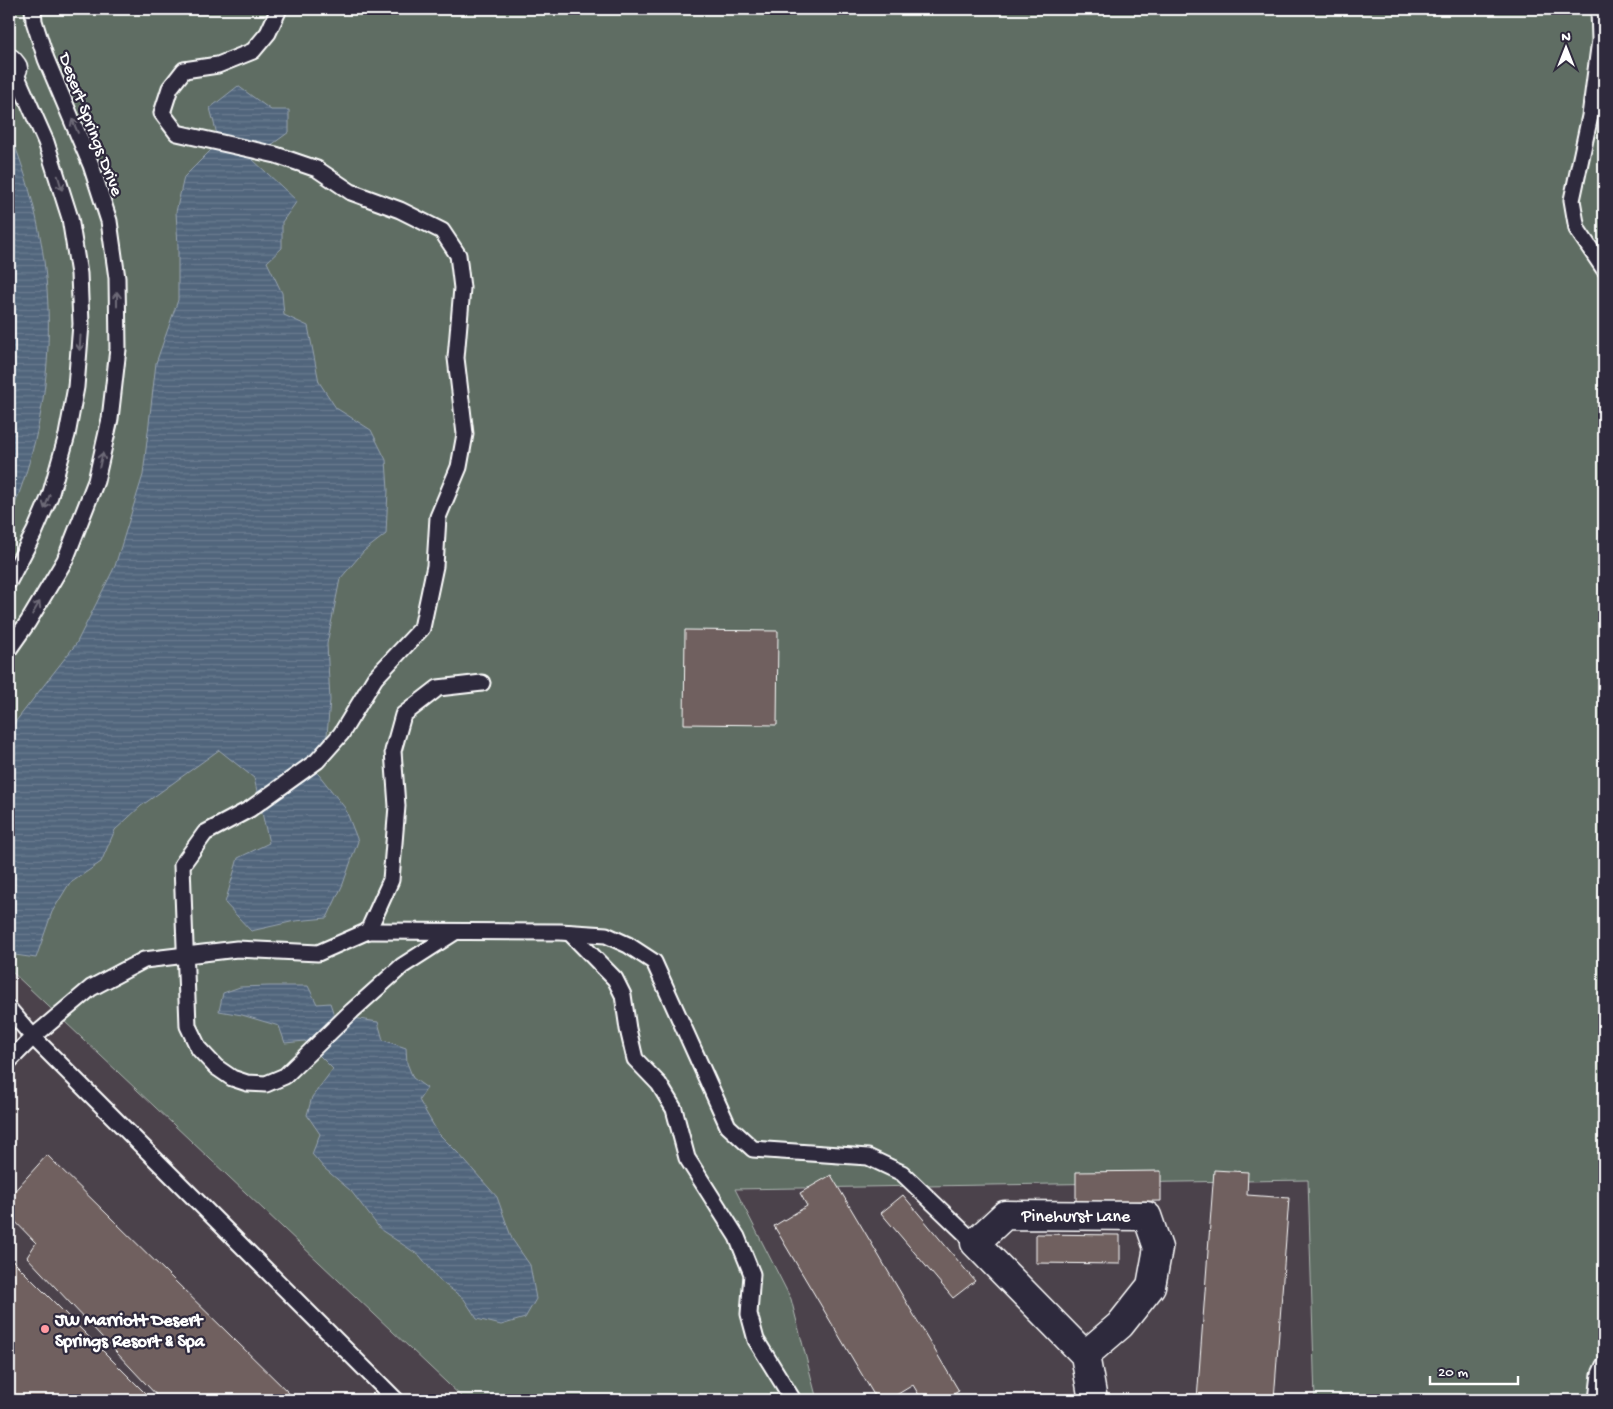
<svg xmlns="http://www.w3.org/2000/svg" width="1613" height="1409" font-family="'Gochi Hand',sans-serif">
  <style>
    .built { fill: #4c424c }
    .green { fill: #5e6d63; stroke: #aeb6b1 }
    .water { fill: url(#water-rules); stroke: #97a3b0 }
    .building { fill: #70615e; stroke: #fff }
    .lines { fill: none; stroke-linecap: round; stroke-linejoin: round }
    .service-casing { stroke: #fff; stroke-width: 19 }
    .minor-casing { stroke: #fff; stroke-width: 31 }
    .secondary-casing { stroke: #fff; stroke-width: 31 }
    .service { stroke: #2f2a3d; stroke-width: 15 }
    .minor { stroke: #2f2a3d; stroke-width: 28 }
    .secondary { stroke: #2f2a3d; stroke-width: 28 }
    .oneway { stroke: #6d6a77 }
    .poi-dot { fill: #ff9aa2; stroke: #2f2a3d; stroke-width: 2 }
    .labels { text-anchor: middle; stroke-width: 4.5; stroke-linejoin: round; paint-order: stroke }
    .street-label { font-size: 18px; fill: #fff; stroke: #2f2a3d }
    .poi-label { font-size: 18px; font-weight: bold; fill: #fff; stroke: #2f2a3d; text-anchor: start }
  </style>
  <defs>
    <pattern id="water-rules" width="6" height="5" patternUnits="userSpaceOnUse" patternTransform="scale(1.25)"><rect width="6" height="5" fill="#51657c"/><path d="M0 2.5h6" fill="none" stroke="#6b7c90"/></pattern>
  </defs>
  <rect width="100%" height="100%" fill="#3c3544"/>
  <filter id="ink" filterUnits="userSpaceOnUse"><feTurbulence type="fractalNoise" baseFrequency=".02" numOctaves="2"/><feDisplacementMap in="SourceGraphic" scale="10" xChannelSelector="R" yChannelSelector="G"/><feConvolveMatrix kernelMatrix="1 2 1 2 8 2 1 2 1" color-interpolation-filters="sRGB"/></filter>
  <g filter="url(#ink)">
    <g class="built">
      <polygon points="9,969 465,1400 9,1400"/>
      <polygon points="1308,1180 1315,1400 817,1400 791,1299 735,1189"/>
    </g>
    <polygon class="green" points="9,9 1604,9 1604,1400 1315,1400 1308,1180 735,1189 791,1299 817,1400 465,1400 9,969"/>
    <g class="water">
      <polygon points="238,86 271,110 289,110 289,132 252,159 297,201 282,222 282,248 267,262 282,293 284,315 308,326 319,382 336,408 371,430 386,460 388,490 386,534 364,551 340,579 327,644 330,700 327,735 308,761 345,808 358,841 343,884 327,918 295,921 251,931 225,903 238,858 269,843 254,778 219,750 141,806 115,830 101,862 69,884 52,912 36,958 15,955 9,950 9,730 76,644 115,566 143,475 156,363 178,300 178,246 176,212 184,177 219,142 210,108"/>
      <path d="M 9,132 C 19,154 26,177 32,200 C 60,307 52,418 9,519 Z"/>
      <polygon points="269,986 308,986 317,1004 330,1003 334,1015 378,1022 383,1040 406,1048 407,1063 413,1078 427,1088 419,1100 438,1133 458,1153 497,1197 512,1239 530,1265 536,1299 525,1318 501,1325 477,1319 464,1299 439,1280 420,1256 381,1230 351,1191 324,1168 312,1154 320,1134 307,1115 312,1097 333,1069 305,1041 285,1043 279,1026 242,1015 219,1011 223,993 240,987"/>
    </g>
    <g class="building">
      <polygon points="685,630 778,631 777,725 684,724"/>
      <polygon points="47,1155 296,1400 161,1400 27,1257 36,1243 9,1215 9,1197"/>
      <polygon points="1214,1170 1248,1172 1247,1195 1289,1198 1274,1400 1197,1400"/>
      <polygon points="1161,1171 1161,1201 1076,1202 1076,1172"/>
      <polygon points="831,1175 959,1391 943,1400 922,1400 913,1385 888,1400 877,1400 774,1226 807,1206 800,1193"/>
      <polygon points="903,1195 975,1281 953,1298 881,1213"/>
      <polygon points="1036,1234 1120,1235 1120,1264 1036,1263"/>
      <polygon points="9,1257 152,1400 9,1400"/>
    </g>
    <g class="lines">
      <g class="service-casing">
        <g id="service">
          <polyline points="279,9 268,33 253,51 218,65 184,70 170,88 162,113 177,133 276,155 317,169 351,192 400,210 442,231 458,255 462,288 456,358 465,434 459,467 438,517 435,566 422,628 375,678 341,734 317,761 250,809 205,833 182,865 188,1026 199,1049 216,1067 232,1078 247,1083 266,1084 285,1076 352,1011 402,966 455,932"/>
          <polyline points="1599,9 1600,40 1590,116 1572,200 1577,229 1604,269"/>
          <polyline points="9,581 35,531 50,496 67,435 76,387 81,324 79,274 70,218 46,142 11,63"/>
          <polyline points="9,649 28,622 65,560 96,481 110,419 118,349 117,278 109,221 91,165 46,59 34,21 33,9"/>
          <polyline points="368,931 560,932 606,935 628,945 654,962 728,1126 753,1149 868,1157 902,1173 975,1243"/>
          <polyline points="570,933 615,979 623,995 628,1029 635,1059 659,1084 674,1109 687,1158 737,1237 752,1274 749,1314 756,1340 793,1400"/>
          <polyline points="9,1009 33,1037 396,1400"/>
          <polyline points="9,1061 33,1037 91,988 144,960 237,949 318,953 368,931 391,880 397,806 393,751 403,715 438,688 482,683"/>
          <polyline points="1597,1400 1600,1374 1604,1365"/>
        </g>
      </g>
      <g class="minor-casing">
        <polyline id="minor" points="1085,1355 1120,1325 1151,1286 1158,1248 1147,1216 1005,1215 975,1243 1085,1355 1093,1400"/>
      </g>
      <g class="secondary-casing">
        <polyline id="secondary" points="9,63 13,68"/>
      </g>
      <use href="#service" class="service"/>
      <use href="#minor" class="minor"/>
      <use href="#secondary" class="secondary"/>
    </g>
    <defs><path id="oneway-shaft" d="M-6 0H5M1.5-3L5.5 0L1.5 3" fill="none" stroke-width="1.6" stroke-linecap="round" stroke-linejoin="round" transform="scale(1.25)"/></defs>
    <g class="oneway">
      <use href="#oneway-shaft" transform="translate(75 126) rotate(-113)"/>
      <use href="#oneway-shaft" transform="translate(60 183) rotate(73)"/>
      <use href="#oneway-shaft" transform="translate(117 299) rotate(-90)"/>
      <use href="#oneway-shaft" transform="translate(80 343) rotate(94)"/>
      <use href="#oneway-shaft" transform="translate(101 460) rotate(-77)"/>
      <use href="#oneway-shaft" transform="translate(47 502) rotate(111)"/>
      <use href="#oneway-shaft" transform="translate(36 608) rotate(-60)"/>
    </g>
  </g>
  <circle class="poi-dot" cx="45" cy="1329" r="5"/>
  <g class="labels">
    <g class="street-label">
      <text transform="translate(92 124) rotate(69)" y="6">Desert Springs Drive</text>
      <text x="1076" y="1221">Pinehurst Lane</text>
    </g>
    <g class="poi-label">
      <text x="55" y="1325">JW Marriott Desert<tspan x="55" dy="21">Springs Resort &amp; Spa</tspan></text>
    </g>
  </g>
  <rect width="1613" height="1409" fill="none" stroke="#2f2a3d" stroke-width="30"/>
  <rect x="15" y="15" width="1583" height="1379" fill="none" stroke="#fff" stroke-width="2" filter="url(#ink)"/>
  <g transform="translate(1566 48)" stroke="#2f2a3d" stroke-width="4" paint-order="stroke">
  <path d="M0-4L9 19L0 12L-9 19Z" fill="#ffffff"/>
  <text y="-8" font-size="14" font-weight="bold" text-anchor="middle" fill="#ffffff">N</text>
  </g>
  <path d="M1430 1376v8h88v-8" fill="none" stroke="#ffffff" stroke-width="2.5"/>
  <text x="1438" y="1376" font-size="15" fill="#ffffff" stroke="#2f2a3d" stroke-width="4" paint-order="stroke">20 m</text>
</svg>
